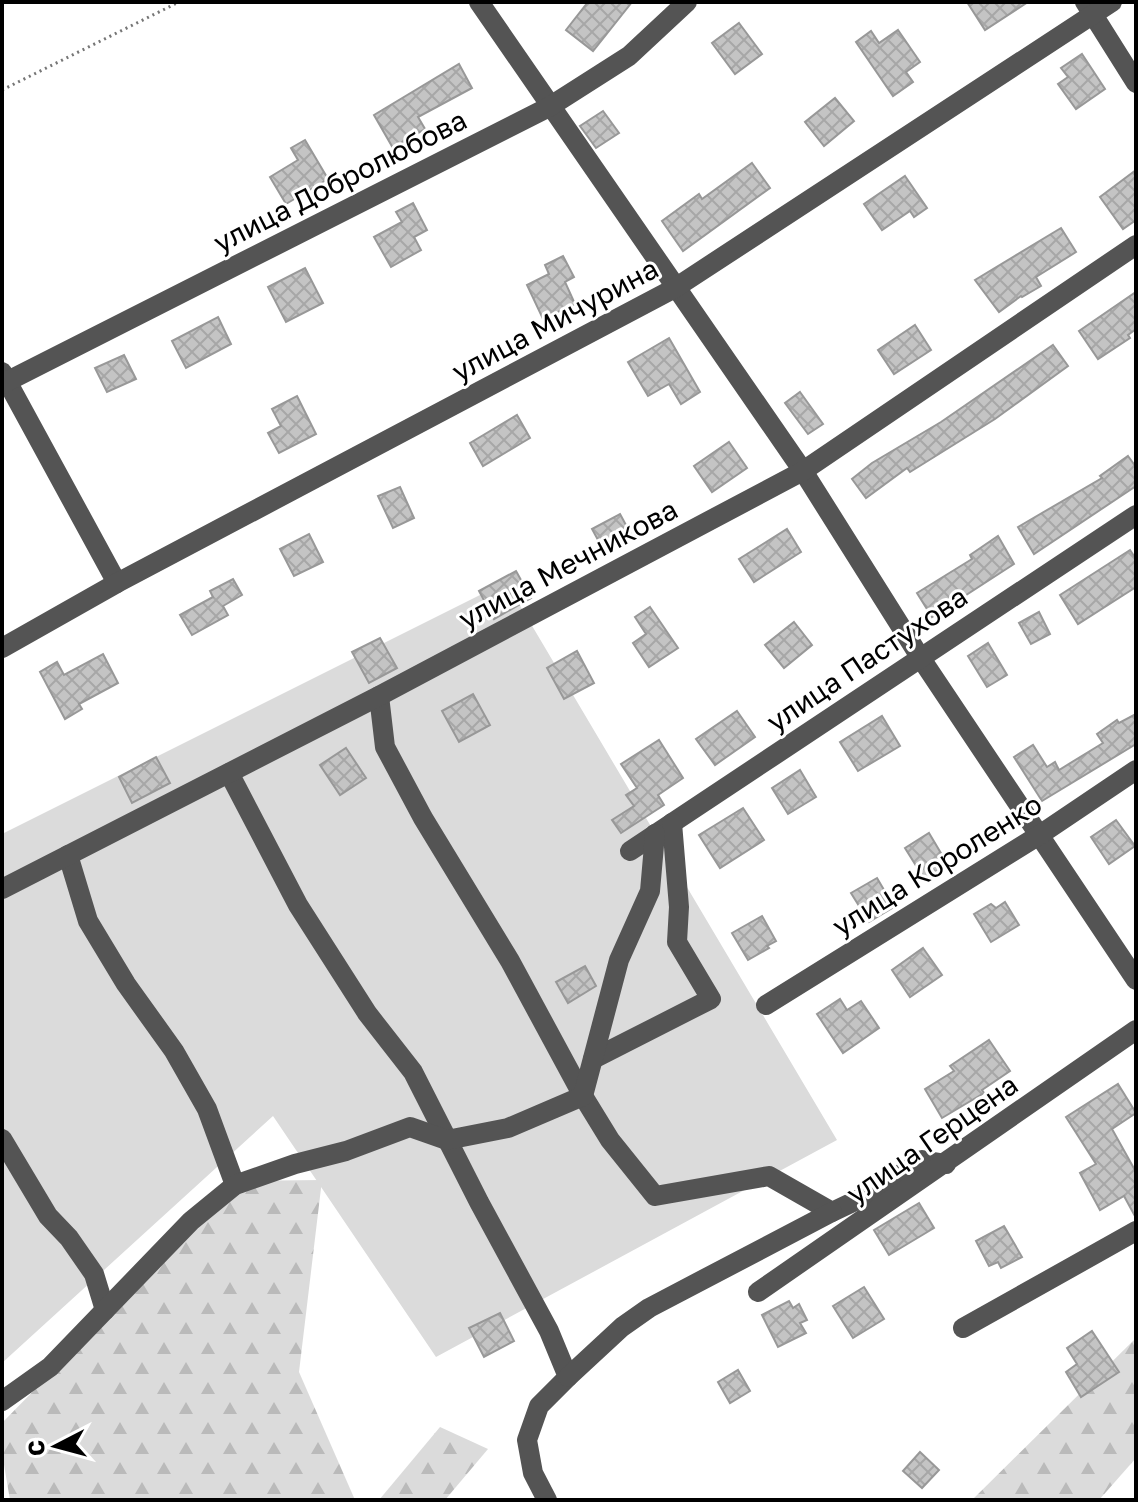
<svg xmlns="http://www.w3.org/2000/svg" width="1138" height="1502" font-family="'Golos Text',sans-serif">
  <style>
    .forest { fill: url(#forest-firs) }
    .garden { fill: #dbdbdb }
    .building { fill: url(#building-cross-hatch); stroke: #989898; stroke-width: 2 }
    .lines { fill: none; stroke-linecap: round; stroke-linejoin: round }
    .path { stroke: #767676; stroke-width: 3; stroke-dasharray: 2 4; stroke-linecap: butt }
    .minor { stroke: #545454; stroke-width: 20 }
    .labels { text-anchor: middle; stroke-width: 6; stroke-linejoin: round; paint-order: stroke }
    .street-label { font-size: 28px; fill: #000; stroke: #fff }
  </style>
  <defs>
    <pattern id="forest-firs" width="22" height="20" patternUnits="userSpaceOnUse" patternTransform="scale(2)"><rect width="22" height="20" fill="#dbdbdb"/><path d="M5 1l3.5 6h-7zM16 11l3.5 6h-7z" fill="#bababa"/></pattern>
    <pattern id="building-cross-hatch" width="8" height="8" patternUnits="userSpaceOnUse" patternTransform="scale(2)"><rect width="8" height="8" fill="#c4c4c4"/><path d="M0 0l8 8M0 8l8-8" fill="none" stroke="#a7a7a7"/></pattern>
  </defs>
  <rect width="100%" height="100%" fill="#fff"/>
  <g class="forest">
    <polygon points="322,1180 299,1372 355,1500 10,1500 2,1453 2,1423 239,1181"/>
    <polygon points="1136,1338 1136,1458 1099,1500 972,1500"/>
    <polygon points="440,1427 488,1449 445,1500 379,1500"/>
  </g>
  <polygon class="garden" points="506,582 837,1140 436,1357 273,1116 2,1363 2,834"/>
  <g class="building">
    <polygon points="588,2 632,2 593,51 566,30"/>
    <polygon points="967,2 1028,2 985,30"/>
    <polygon points="739,23 762,54 735,74 712,43"/>
    <polygon points="898,30 920,62 906,72 913,82 893,96 856,42 871,31 879,43"/>
    <polygon points="1082,54 1105,89 1076,109 1058,84 1068,77 1061,68"/>
    <polygon points="459,64 472,88 418,117 425,129 393,148 374,115"/>
    <polygon points="835,98 854,121 824,146 805,122"/>
    <polygon points="603,111 619,133 596,148 580,126"/>
    <polygon points="305,140 328,179 286,204 270,177 298,160 291,148"/>
    <polygon points="752,163 770,188 683,251 662,221 699,194 702,199"/>
    <polygon points="1136,170 1136,220 1123,229 1100,197"/>
    <polygon points="905,176 927,208 914,217 910,211 882,230 864,204"/>
    <polygon points="413,203 427,230 414,237 421,250 391,267 374,237 402,222 396,212"/>
    <polygon points="1061,228 1076,252 1036,277 1041,286 1022,297 1021,296 999,312 975,280"/>
    <polygon points="563,256 574,277 565,282 575,304 543,319 527,285 549,274 545,265"/>
    <polygon points="305,268 323,303 286,322 268,287"/>
    <polygon points="1136,292 1136,329 1128,335 1130,338 1098,359 1079,331"/>
    <polygon points="218,317 231,344 186,368 172,341"/>
    <polygon points="915,325 931,350 894,374 878,350"/>
    <polygon points="669,338 700,392 681,404 669,384 648,396 628,362"/>
    <polygon points="1053,345 1068,366 995,419 910,472 907,468 866,498 852,479 872,463 941,422"/>
    <polygon points="124,355 136,379 107,392 95,368"/>
    <polygon points="800,392 823,424 808,434 785,403"/>
    <polygon points="297,396 316,434 279,453 268,433 281,426 272,409"/>
    <polygon points="517,415 530,438 483,466 470,443"/>
    <polygon points="729,442 747,468 712,492 694,466"/>
    <polygon points="1128,456 1136,467 1136,486 1034,554 1018,527 1102,478 1100,476"/>
    <polygon points="400,487 414,518 393,528 378,496"/>
    <polygon points="620,514 633,538 605,553 592,529"/>
    <polygon points="787,529 801,552 754,582 739,559"/>
    <polygon points="309,534 323,562 294,576 280,549"/>
    <polygon points="998,536 1014,564 932,617 917,593 972,559 970,555"/>
    <polygon points="1130,550 1136,559 1136,587 1078,624 1060,595"/>
    <polygon points="516,571 531,598 494,619 479,591"/>
    <polygon points="233,579 242,595 223,606 228,615 192,635 180,615 213,597 210,591"/>
    <polygon points="650,607 678,648 649,667 633,643 646,634 635,617"/>
    <polygon points="1039,612 1050,634 1031,644 1019,623"/>
    <polygon points="794,622 812,645 784,668 765,645"/>
    <polygon points="380,638 397,668 369,683 352,652"/>
    <polygon points="988,643 1007,675 987,687 968,656"/>
    <polygon points="577,651 594,683 564,699 547,668"/>
    <polygon points="103,654 118,683 79,704 82,709 65,719 40,672 57,662 64,675"/>
    <polygon points="473,694 490,725 459,742 442,711"/>
    <polygon points="737,711 755,737 715,765 696,739"/>
    <polygon points="1136,714 1136,744 1042,801 1014,757 1033,745 1047,767 1055,762 1059,770 1103,743 1097,734 1117,720 1119,723"/>
    <polygon points="882,716 900,746 858,771 840,742"/>
    <polygon points="659,740 683,778 658,795 664,805 621,833 612,820 634,806 626,795 637,788 621,764"/>
    <polygon points="346,748 366,778 340,795 320,765"/>
    <polygon points="156,757 170,783 132,803 119,777"/>
    <polygon points="800,770 816,797 788,814 772,788"/>
    <polygon points="743,808 764,840 720,868 699,835"/>
    <polygon points="1116,820 1135,846 1109,864 1091,837"/>
    <polygon points="929,833 948,865 925,880 905,848"/>
    <polygon points="877,878 894,907 869,922 851,893"/>
    <polygon points="1005,902 1019,925 991,942 974,914 991,904 996,908"/>
    <polygon points="762,916 776,941 767,946 769,948 748,960 732,933"/>
    <polygon points="923,948 942,975 910,997 892,970"/>
    <polygon points="585,966 596,986 568,1003 556,982"/>
    <polygon points="840,999 847,1010 861,1001 879,1028 843,1053 817,1014"/>
    <polygon points="989,1040 1010,1071 982,1090 984,1093 942,1118 925,1089 954,1071 950,1066"/>
    <polygon points="1118,1084 1136,1113 1112,1129 1136,1172 1136,1218 1124,1196 1100,1210 1080,1173 1096,1164 1066,1117"/>
    <polygon points="919,1203 934,1228 889,1255 874,1230"/>
    <polygon points="1004,1226 1022,1257 1001,1268 998,1262 989,1266 976,1241"/>
    <polygon points="864,1287 884,1319 853,1338 833,1306"/>
    <polygon points="789,1301 793,1308 799,1304 807,1320 800,1323 806,1333 778,1347 762,1315"/>
    <polygon points="500,1313 514,1341 484,1357 469,1328"/>
    <polygon points="1092,1331 1119,1372 1081,1397 1066,1372 1077,1364 1067,1348"/>
    <polygon points="738,1370 750,1391 730,1403 718,1382"/>
    <polygon points="920,1452 939,1470 922,1488 903,1471"/>
  </g>
  <g class="lines">
    <polyline class="path" points="2,90 179,2"/>
    <g class="minor">
      <polyline points="479,2 803,471 920,657 1136,980"/>
      <polyline points="1085,2 1136,83"/>
      <polyline points="2,372 117,583"/>
      <polyline points="2,384 549,107 629,56 687,2"/>
      <polyline points="2,648 117,583 675,288 1112,2"/>
      <polyline points="379,696 385,747 423,818 510,961 583,1096 610,1140 655,1196 769,1176 832,1212 872,1193 922,1160 946,1164"/>
      <polyline points="229,773 298,905 367,1013 413,1072 479,1202 549,1331 568,1377 539,1406 527,1440 533,1473 547,1500"/>
      <polyline points="630,851 1136,515"/>
      <polyline points="68,855 88,921 126,984 174,1051 207,1109 235,1185"/>
      <polyline points="2,889 379,696 803,471 1136,245"/>
      <polyline points="766,1005 1041,834 1136,770"/>
      <polyline points="593,1059 711,999 677,942 679,907 672,823"/>
      <polyline points="2,1139 48,1216 69,1238 94,1274 105,1310"/>
      <polyline points="758,1292 1136,1030"/>
      <polyline points="963,1328 1136,1231"/>
      <polyline points="568,1377 622,1327 649,1308 832,1212"/>
      <polyline points="2,1401 50,1367 191,1221 235,1185 295,1164 346,1151 410,1127 447,1140 508,1128 583,1096 619,960 650,891 655,834"/>
    </g>
  </g>
  <g class="labels">
    <g class="street-label">
      <text transform="translate(340 181) rotate(-27)" y="10">улица Добролюбова</text>
      <text transform="translate(555 320) rotate(-28)" y="10">улица Мичурина</text>
      <text transform="translate(568 564) rotate(-28)" y="10">улица Мечникова</text>
      <text transform="translate(867 659) rotate(-34)" y="10">улица Пастухова</text>
      <text transform="translate(937 865) rotate(-32)" y="10">улица Короленко</text>
      <text transform="translate(932 1139) rotate(-35)" y="10">улица Герцена</text>
    </g>
  </g>
  <rect width="1138" height="1502" fill="none" stroke="#000000" stroke-width="8"/>
  <g transform="translate(56 1446) rotate(264)" stroke="#ffffff" stroke-width="6" paint-order="stroke">
  <path d="M0-6L14 30L0 20L-14 30Z" fill="#000000"/>
  <text y="-12" font-size="22" font-weight="bold" text-anchor="middle" fill="#000000">С</text>
  </g>
</svg>
